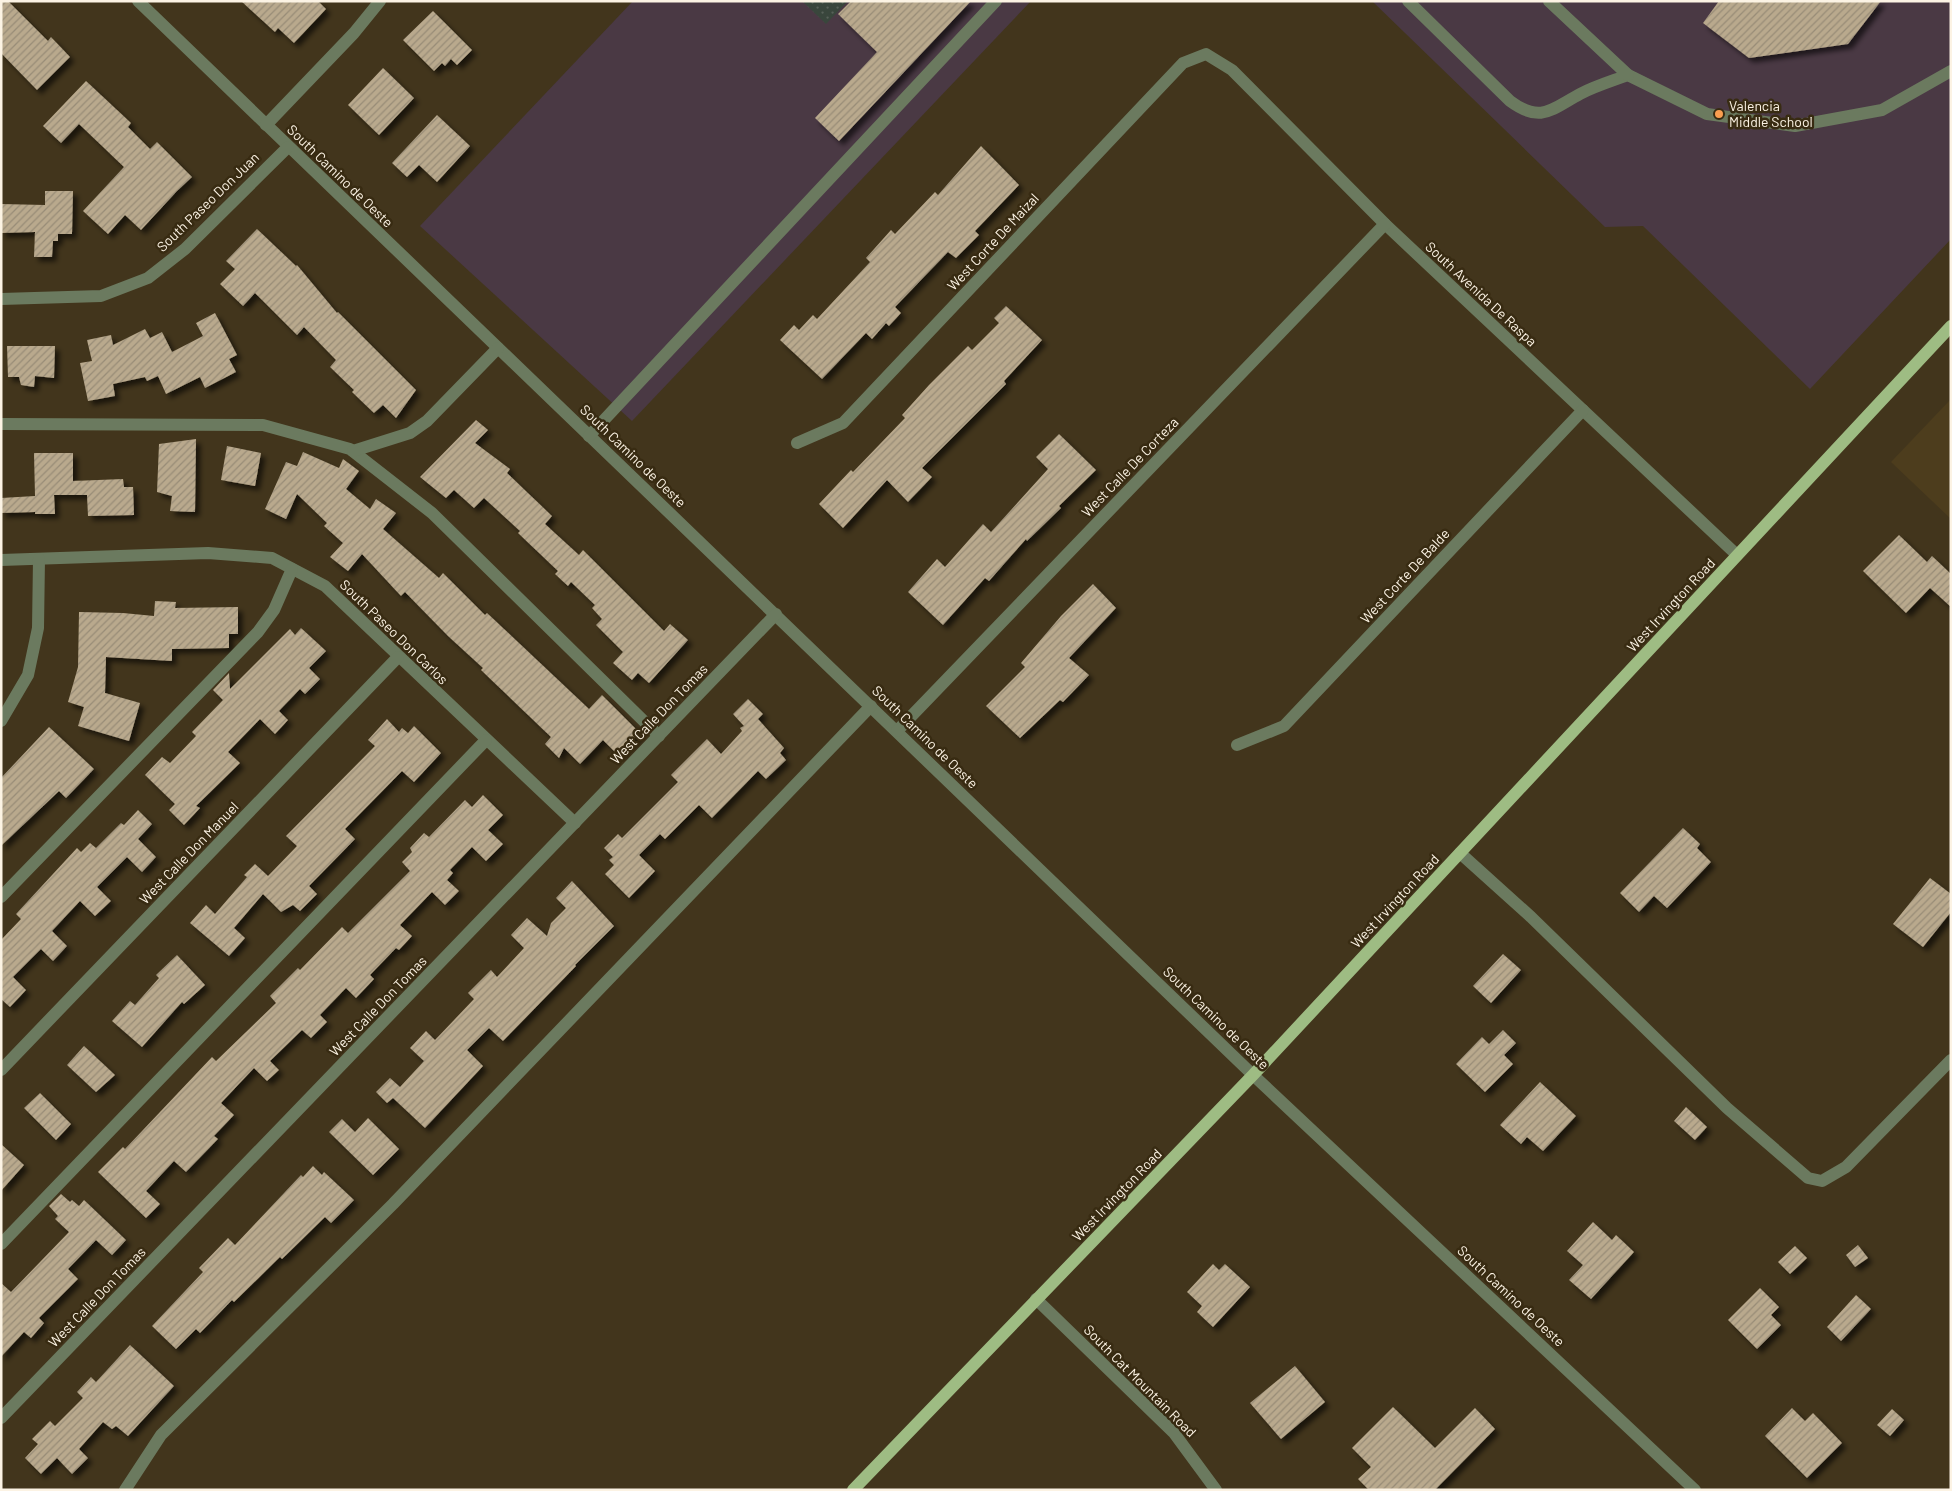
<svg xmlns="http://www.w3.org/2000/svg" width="1952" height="1491" font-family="Barlow,sans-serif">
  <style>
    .built { fill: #4d3d1d }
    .education { fill: #4a3944 }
    .grass { fill: url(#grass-dots) }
    .building { fill: url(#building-hatch); filter: url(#shadow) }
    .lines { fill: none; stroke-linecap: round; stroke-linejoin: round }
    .minor { stroke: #6b7a5f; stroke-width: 12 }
    .major { stroke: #9ebc83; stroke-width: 12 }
    .poi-dot { fill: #fb9e50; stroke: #382b12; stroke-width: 2 }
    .labels { text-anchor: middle; stroke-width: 5; stroke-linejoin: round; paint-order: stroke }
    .poi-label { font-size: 14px; fill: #fcf3e4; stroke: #382b12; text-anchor: start }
    .street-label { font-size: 14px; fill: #fcf3e4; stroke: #382b12 }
  </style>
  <defs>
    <pattern id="grass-dots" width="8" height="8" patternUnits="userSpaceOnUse" patternTransform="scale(1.25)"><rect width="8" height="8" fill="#39463c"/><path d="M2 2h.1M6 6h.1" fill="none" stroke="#576158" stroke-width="1.8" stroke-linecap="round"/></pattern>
    <pattern id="building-hatch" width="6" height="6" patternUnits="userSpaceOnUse" patternTransform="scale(1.25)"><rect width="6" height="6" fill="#b9a98d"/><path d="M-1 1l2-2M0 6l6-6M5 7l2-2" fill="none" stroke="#988c77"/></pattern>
    <filter id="shadow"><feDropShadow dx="4.5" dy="4.5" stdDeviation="2.5" flood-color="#0009"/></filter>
  </defs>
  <rect width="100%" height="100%" fill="#42351c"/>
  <polygon class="built" points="1951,399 1951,519 1891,462"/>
  <g class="education">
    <polygon points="633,1 1031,1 632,421 420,226"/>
    <polygon points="1372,1 1951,1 1951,239 1810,389 1643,226 1605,227"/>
  </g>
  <polygon class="grass" points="802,1 848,1 826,24"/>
  <g class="building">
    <polygon points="1,1 8,1 48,41 51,37 70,57 37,90 1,53"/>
    <polygon points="241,1 318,1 326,9 294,43 278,28 275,32"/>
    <polygon points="851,1 971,1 839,141 815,118 877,52 838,14"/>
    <polygon points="1719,1 1881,1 1848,44 1749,58 1703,23"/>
    <polygon points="433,11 472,50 457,65 451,59 445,66 442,63 434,71 403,40"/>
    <polygon points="383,68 414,98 379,135 348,105"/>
    <polygon points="86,81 131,123 128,127 150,149 157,142 192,177 177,191 141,230 125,215 108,234 83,211 124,167 79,124 61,143 43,126"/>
    <polygon points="437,115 470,146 437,182 419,165 407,177 392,163"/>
    <polygon points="981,146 1019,185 975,231 979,235 956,258 948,252 895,307 901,313 889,326 886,323 872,339 866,333 822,379 780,340 794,325 799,330 813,315 817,319 870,262 866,258 891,230 895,234 935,192 938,195"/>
    <polygon points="45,191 73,191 72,234 58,234 58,241 53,241 52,257 34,257 35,232 1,233 1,204 45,205"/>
    <polygon points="257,229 296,266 297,265 337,313 338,312 416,390 396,418 383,405 374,413 352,392 354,390 330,367 336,360 304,327 297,335 255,293 243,306 220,284 235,269 226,261"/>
    <polygon points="1006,306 1042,340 1004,381 1006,384 922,468 932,477 908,502 887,480 843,528 819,504 851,470 853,472 905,418 902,415 929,385 968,346 972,350 999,323 994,318"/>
    <polygon points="215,313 237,355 229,359 236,372 205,388 200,377 166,394 158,376 147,381 145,377 113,384 115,396 88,401 80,363 92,361 87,340 111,335 113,345 145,329 150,338 162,332 172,352 203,336 196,323"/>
    <polygon points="7,346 55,346 54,378 35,376 34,387 21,385 19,377 8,377"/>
    <polygon points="476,420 488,430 475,443 510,469 507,473 552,516 545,524 579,555 583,550 664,631 670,624 688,640 649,683 638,673 632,680 613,663 623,652 596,625 602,619 592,608 595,605 571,582 568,586 555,574 558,571 518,533 520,531 484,498 474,508 454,490 446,498 420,477"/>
    <polygon points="1059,434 1096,470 1059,506 1061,508 1027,541 1026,539 989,581 985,578 943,625 908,592 937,559 945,567 983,524 991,532 1048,469 1036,457"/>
    <polygon points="196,439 195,512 170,511 172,496 157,492 159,444"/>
    <polygon points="227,446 261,453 255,486 221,480"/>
    <polygon points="303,452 339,468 343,459 359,471 346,489 370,509 376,499 396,513 383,529 439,578 443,573 485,615 487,613 589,709 602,695 640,733 618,755 603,740 580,764 564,748 559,758 545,744 551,737 481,670 483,668 448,636 405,592 401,596 362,554 348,571 330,557 343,543 324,526 327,523 297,494 286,519 265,509 286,462 297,466"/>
    <polygon points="34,453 73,453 73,481 123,479 124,487 133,487 134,515 88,516 87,495 54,495 55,514 35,514 35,512 1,513 1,498 35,496"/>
    <polygon points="1899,535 1927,562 1932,556 1951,574 1951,607 1930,588 1906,613 1863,571"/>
    <polygon points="1093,584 1116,608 1069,658 1089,675 1063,702 1060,700 1020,738 986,706 1025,667 1021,663 1061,616"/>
    <polygon points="155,601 176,602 175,608 238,607 238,634 229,634 229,648 172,649 172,661 106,657 105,693 140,703 129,741 78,726 84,707 68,702 78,667 79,612 123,613 154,616"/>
    <polygon points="301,628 326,651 309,668 320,679 305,694 300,689 279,711 288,720 275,734 260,719 228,752 240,763 196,806 200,808 184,825 169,810 175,804 145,775 162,757 170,763 196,736 192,732 223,700 213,690 229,673 230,689 290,629 295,635"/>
    <polygon points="748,699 763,714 758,719 784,748 780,753 786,760 766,779 758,771 712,818 699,805 665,839 660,834 639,855 655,871 629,898 605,874 614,865 609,860 613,857 604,848 618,834 622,838 678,782 671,775 707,739 721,754 742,731 740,728 744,726 733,714"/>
    <polygon points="387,719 399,732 402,728 408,733 414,726 441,753 414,782 402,771 345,829 355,839 309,886 317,894 300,911 293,905 281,912 263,894 234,928 245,938 229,956 190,923 206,905 215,914 247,877 244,875 255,864 268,876 297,846 286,836 375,746 368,740"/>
    <polygon points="49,727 94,769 66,798 59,791 1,846 1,778"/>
    <polygon points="483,795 503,815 488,830 503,844 486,861 472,847 450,870 453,873 447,880 459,891 445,905 432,892 400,925 412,936 399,950 396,948 370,975 374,979 356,998 346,988 320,1015 327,1022 311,1038 302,1030 270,1061 279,1070 267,1081 254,1068 221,1103 234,1115 214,1136 218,1139 186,1172 174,1161 146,1191 160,1204 146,1218 98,1172 123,1147 125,1149 212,1057 216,1061 276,1003 270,996 298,968 300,970 342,927 348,933 410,871 402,862 412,852 410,848 424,833 429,837 465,800 472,807"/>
    <polygon points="138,810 152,824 138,839 156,857 142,872 127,857 97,887 111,901 95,916 80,901 52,931 67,946 53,961 41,949 13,977 26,990 10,1007 1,999 1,940 21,919 16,914 77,848 81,852 90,843 96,848 121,823 124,825"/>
    <polygon points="1683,828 1700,844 1697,848 1711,862 1667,908 1654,896 1639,912 1620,893"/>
    <polygon points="1930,878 1951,894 1951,912 1923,947 1893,924"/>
    <polygon points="572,881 614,926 575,965 576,966 503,1041 489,1028 467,1050 483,1066 425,1128 393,1098 387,1103 376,1092 390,1078 400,1087 424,1061 410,1048 426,1031 435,1040 474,999 468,993 491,970 497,977 524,948 511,935 527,918 547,936 551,923 566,908 556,898"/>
    <polygon points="1503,954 1521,970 1491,1003 1473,986"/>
    <polygon points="177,955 205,985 184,1004 182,1002 142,1047 112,1021 130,1001 135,1005 159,978 156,975"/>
    <polygon points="1503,1030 1516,1043 1504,1055 1513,1064 1485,1092 1456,1064 1482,1037 1489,1044"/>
    <polygon points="84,1046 115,1075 96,1092 67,1065"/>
    <polygon points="1540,1082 1576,1116 1543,1151 1527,1137 1521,1144 1500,1125"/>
    <polygon points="40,1093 71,1124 56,1140 24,1108"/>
    <polygon points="1686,1107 1707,1127 1695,1140 1674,1121"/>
    <polygon points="368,1118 399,1149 373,1175 329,1132 342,1119 355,1132"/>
    <polygon points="1,1144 24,1165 1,1191"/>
    <polygon points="313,1166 322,1175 324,1172 354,1200 331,1223 325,1217 282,1259 280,1257 234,1302 232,1300 200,1333 196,1329 176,1349 152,1326 203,1272 199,1268 228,1238 235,1245 301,1175 303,1177"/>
    <polygon points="61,1194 70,1202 72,1200 79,1206 84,1200 126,1240 112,1255 96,1240 68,1269 78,1279 39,1318 44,1323 31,1338 24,1332 1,1357 1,1283 11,1292 69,1232 55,1219 58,1216 49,1206"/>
    <polygon points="1593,1222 1612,1240 1616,1235 1634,1252 1591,1299 1569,1280 1583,1265 1567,1251"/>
    <polygon points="1858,1245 1868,1258 1855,1267 1846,1255"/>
    <polygon points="1795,1246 1807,1258 1790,1274 1778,1262"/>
    <polygon points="1213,1264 1219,1270 1225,1264 1250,1287 1213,1327 1197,1312 1202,1306 1187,1292"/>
    <polygon points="1760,1288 1779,1307 1771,1315 1781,1325 1757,1349 1728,1320"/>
    <polygon points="1856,1295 1871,1309 1841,1341 1827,1327"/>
    <polygon points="130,1345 174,1386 128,1436 116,1426 112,1429 103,1422 79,1449 88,1458 72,1474 57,1458 41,1474 25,1458 38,1444 32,1439 50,1421 55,1426 83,1398 77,1392 91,1377 96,1382"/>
    <polygon points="1295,1366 1325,1402 1281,1439 1250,1403"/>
    <polygon points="1393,1407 1435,1448 1475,1408 1495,1429 1435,1490 1369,1490 1358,1479 1371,1467 1352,1448"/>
    <polygon points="1792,1408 1805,1421 1813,1413 1842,1443 1807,1478 1765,1436"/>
    <polygon points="1892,1409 1904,1420 1890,1436 1877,1425"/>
  </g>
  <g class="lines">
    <g class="minor">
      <polyline points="138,1 1253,1075 1695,1490"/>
      <path d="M 1408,1 L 1510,101 C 1541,124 1552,109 1580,94 C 1595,86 1612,81 1628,75 L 1707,114 L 1795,126 L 1882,110 L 1951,71"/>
      <polyline points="1549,1 1628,75"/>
      <polyline points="266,125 354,33 380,1"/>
      <polyline points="1,299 101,296 148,278 185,249 288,147"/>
      <polyline points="1,424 263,425 350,449 432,513 659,736"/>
      <polyline points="589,436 996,1"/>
      <polyline points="797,443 843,423 1183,63 1206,54 1232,70 1385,224 1737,555"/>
      <polyline points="353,451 410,433 427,421 498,348"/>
      <polyline points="1,560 208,553 272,558 325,586 575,823"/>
      <polyline points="1,721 28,675 38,628 39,559"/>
      <polyline points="897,731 1385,224"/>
      <polyline points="1237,745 1284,726 1583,410"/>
      <polyline points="1460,853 1531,917 1727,1108 1808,1178 1822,1181 1846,1167 1951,1060"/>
      <polyline points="1,897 258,632 274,610 292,569"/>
      <polyline points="1,1070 398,657"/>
      <polyline points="1,1244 486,740"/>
      <polyline points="1036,1299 1174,1433 1216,1490"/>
      <polyline points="1,1418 776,614"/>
      <polyline points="125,1490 161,1435 393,1204 871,706"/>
    </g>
    <polyline class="major" points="853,1490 1253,1075 1951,326"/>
  </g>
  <circle class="poi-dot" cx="1719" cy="114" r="5"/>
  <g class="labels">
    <g class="poi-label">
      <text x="1729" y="111">Valencia<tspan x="1729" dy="16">Middle School</tspan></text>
    </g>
    <g class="street-label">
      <text transform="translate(340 176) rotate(44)" y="5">South Camino de Oeste</text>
      <text transform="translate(208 202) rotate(-44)" y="5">South Paseo Don Juan</text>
      <text transform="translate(993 242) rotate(-47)" y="5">West Corte De Maizal</text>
      <text transform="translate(1481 294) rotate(43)" y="5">South Avenida De Raspa</text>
      <text transform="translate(633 456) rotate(44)" y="5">South Camino de Oeste</text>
      <text transform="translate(1130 467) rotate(-46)" y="5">West Calle De Corteza</text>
      <text transform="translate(1405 576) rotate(-47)" y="5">West Corte De Balde</text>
      <text transform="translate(1671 605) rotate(-47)" y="5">West Irvington Road</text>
      <text transform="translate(394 632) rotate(44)" y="5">South Paseo Don Carlos</text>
      <text transform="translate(659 714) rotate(-46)" y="5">West Calle Don Tomas</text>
      <text transform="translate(925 737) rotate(44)" y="5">South Camino de Oeste</text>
      <text transform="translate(189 853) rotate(-46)" y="5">West Calle Don Manuel</text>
      <text transform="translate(1395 901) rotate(-47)" y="5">West Irvington Road</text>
      <text transform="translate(378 1006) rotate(-46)" y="5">West Calle Don Tomas</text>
      <text transform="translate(1216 1018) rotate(44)" y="5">South Camino de Oeste</text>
      <text transform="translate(1117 1195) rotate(-46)" y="5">West Irvington Road</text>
      <text transform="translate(1511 1296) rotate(43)" y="5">South Camino de Oeste</text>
      <text transform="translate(97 1297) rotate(-46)" y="5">West Calle Don Tomas</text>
      <text transform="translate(1140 1381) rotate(45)" y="5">South Cat Mountain Road</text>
    </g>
  </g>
  <rect width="1952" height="1491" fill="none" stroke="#fcf3e4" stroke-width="5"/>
</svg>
